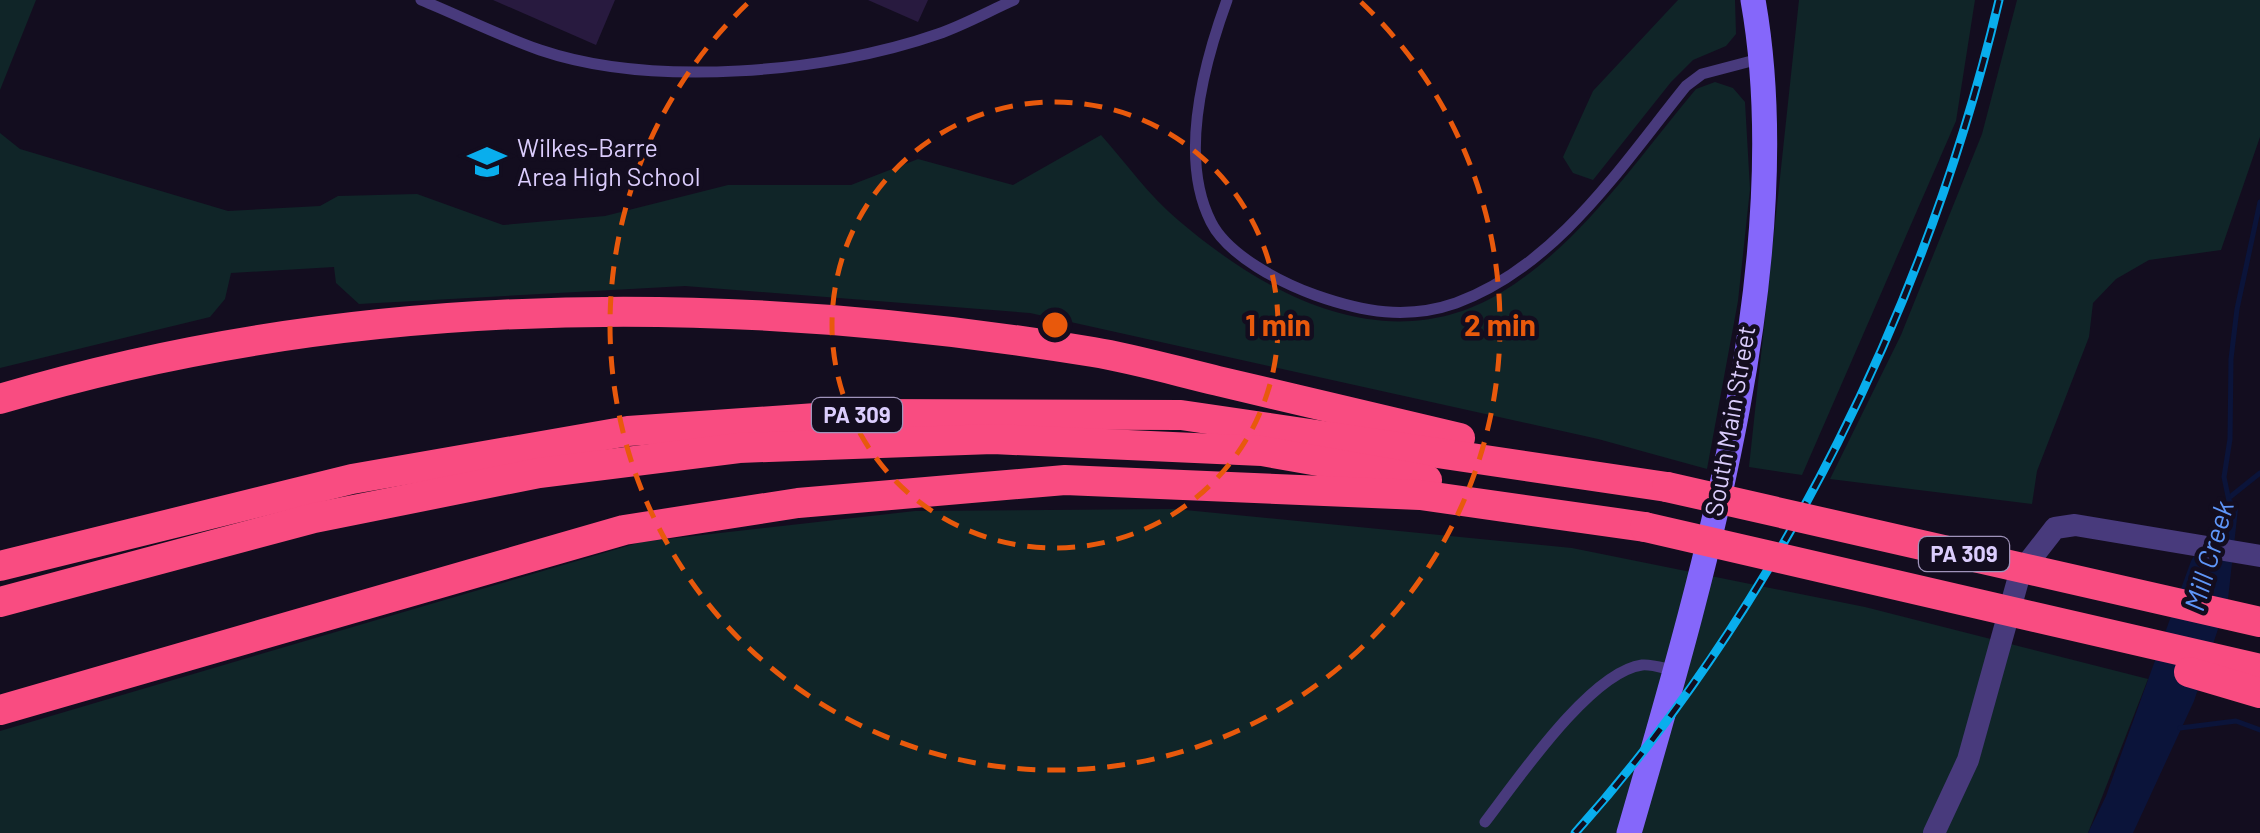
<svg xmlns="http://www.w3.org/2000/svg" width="2260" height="833" font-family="Barlow,sans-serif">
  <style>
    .green { fill: #102528 }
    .water { fill: #0b143a }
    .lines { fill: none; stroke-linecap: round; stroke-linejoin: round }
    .stream { stroke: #0b143a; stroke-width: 5 }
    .building { fill: #281a3f }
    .lane { stroke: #483a7c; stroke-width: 11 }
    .street { stroke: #483a7c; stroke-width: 22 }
    .secondary { stroke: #8567fa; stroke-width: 25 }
    .highway { stroke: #f94c81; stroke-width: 30 }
    .rail-casing { stroke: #09aeed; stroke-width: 9 }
    .rail { stroke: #130d1f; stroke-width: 5; stroke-dasharray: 15; stroke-linecap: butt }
    .highway-bridge { stroke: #f94c81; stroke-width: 30 }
    .ring { fill: none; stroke: #e8590c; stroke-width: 5; stroke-dasharray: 18 12 }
    .labels { text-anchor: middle; stroke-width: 9; stroke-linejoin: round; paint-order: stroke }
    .shield { fill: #130d1f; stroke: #9f93ba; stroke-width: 2.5 }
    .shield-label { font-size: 22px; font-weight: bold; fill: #dbcdfd }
    .poi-label { font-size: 25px; fill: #dbcdfd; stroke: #130d1f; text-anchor: start }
    .street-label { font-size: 25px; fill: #dbcdfd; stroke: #130d1f }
    .water-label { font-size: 28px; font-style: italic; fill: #5f96f9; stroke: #130d1f }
    .centre { fill: #e8590c; stroke: #130d1f; stroke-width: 5 }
    .ring-label { font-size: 30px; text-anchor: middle; font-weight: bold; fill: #e8590c; stroke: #130d1f; stroke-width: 9; stroke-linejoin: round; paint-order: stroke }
  </style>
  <rect width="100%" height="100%" fill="#130d1f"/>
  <g class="green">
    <polygon points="0,0 36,0 0,90"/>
    <polygon points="1678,0 1735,0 1736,34 1726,46 1693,60 1671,82 1593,180 1573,173 1563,157 1593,91"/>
    <polygon points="1799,0 1975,0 1956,121 1802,475 1749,467"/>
    <polygon points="2017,0 2260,0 2260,137 2221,250 2149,260 2116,279 2093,303 2089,337 2037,471 2032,504 1830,479 1901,335 1982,134"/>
    <path d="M 1715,82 L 1733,88 L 1745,102 L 1750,189 L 1738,301 L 1707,469 L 1598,439 L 1030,313 L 685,286 L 359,304 L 336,283 L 334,267 L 231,273 L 225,299 L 210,317 L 0,368 L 0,133 L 20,149 L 228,211 L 320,206 L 338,196 L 417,194 L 503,225 L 605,216 L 728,185 L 851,185 L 918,159 L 1013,185 L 1101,135 C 1126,163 1149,196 1178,220 C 1268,297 1389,361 1502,292 C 1582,243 1637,159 1696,89 Z"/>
    <polygon points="1175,509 1572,548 1865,607 2148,679 2088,833 0,833 0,731 641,542 915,511"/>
  </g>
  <polygon class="water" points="2230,497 2238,509 2228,599 2194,701 2133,833 2088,833 2106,796 2191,561"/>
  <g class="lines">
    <g class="stream">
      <polyline points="2230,497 2260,473"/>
      <polyline points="2229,501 2224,477 2230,439 2231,359 2237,309 2260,202"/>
      <polyline points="2180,728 2236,721 2260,730"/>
    </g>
  </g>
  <g class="building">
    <polygon points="493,0 615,0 596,45"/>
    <polygon points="868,0 928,0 918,22"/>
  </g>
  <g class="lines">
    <g class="lane">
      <path d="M 421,0 C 460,16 500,36 540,50 C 652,88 827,73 938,34 C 964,25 989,11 1014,0"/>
      <path d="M 1227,0 C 1204,63 1178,157 1211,222 C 1228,256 1282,283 1315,295 C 1363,312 1407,320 1456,303 C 1556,267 1622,165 1686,86 L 1702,74 L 1759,59"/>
      <path d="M 1485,822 C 1516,782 1590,672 1642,665 C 1651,664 1663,668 1672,670"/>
    </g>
    <polyline class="street" points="1934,833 1968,760 2020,573 2055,528 2075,525 2260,556"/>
    <path class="secondary" d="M 1629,833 C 1701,584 1799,259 1753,0"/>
    <g class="highway">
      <path d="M 0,399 C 354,293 729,292 1093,352 C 1135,359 1176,371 1218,381 C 1299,400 1380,419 1460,438"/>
      <polyline points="0,566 352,479 628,431 873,414 1181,415 1667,487"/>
      <polyline points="0,602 314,518 539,473 739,448 993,439 1262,451 1427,480"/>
      <polyline points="0,710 624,530 798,503 1065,480 1420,495 1645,527"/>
    </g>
    <g class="rail-casing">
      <path id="rail" d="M 1575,833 C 1780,604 1929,299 1999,0"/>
    </g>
    <use href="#rail" class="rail"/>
    <g class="highway-bridge">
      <polyline points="1667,487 2260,622"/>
      <polyline points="1645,527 2260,669"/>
      <polyline points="2189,672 2260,693"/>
    </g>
  </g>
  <g class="ring">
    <circle cx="1055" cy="325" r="223"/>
    <path d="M1361 2A445 445 0 1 1 749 2"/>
  </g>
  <defs>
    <g id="school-bare" transform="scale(3)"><path d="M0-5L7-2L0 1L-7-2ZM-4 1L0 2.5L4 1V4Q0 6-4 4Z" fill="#09aeed" stroke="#130d1f" stroke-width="2.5" paint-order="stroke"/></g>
  </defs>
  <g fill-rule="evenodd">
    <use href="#school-bare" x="487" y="162"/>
  </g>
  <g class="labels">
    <g class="shield">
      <rect x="812" y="398" width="90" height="34" rx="8"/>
      <rect x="1919" y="537" width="90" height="34" rx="8"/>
    </g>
    <g class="shield-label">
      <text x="857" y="423">PA 309</text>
      <text x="1964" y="562">PA 309</text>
    </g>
    <g class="poi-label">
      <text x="517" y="157">Wilkes-Barre<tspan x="517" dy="29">Area High School</tspan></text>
    </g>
    <g class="street-label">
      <text transform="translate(1730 421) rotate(-80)" y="9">South Main Street</text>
    </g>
    <g class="water-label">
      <text transform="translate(2209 556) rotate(-74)" y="10">Mill Creek</text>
    </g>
  </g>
  <circle cx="1055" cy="325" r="15" class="centre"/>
  <g class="ring-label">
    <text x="1278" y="336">1 min</text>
    <text x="1500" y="336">2 min</text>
  </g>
</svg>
